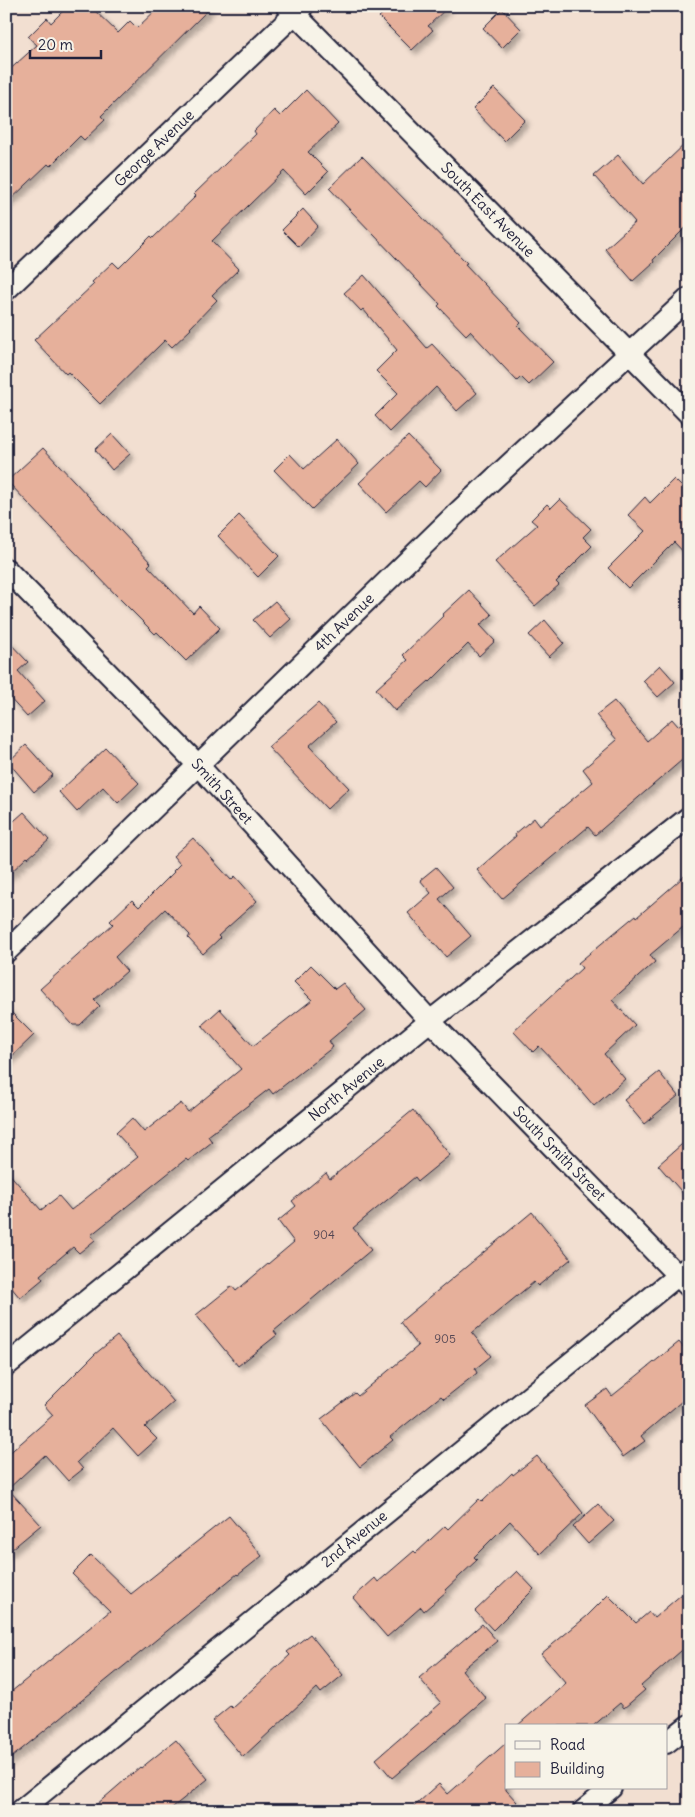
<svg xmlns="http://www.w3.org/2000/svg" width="695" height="1817" font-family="Delius,sans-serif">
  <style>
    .building { fill: #e6b09b; stroke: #22223b; filter: url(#shadow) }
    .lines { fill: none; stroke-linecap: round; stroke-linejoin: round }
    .minor-casing { stroke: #22223b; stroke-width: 24 }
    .minor { stroke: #f7f3e8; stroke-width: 20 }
    .labels { text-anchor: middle; stroke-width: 4; stroke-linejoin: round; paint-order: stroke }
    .number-label { font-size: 12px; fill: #534653 }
    .street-label { font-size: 15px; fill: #22223b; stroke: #f7f3e8 }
  </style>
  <defs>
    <filter id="shadow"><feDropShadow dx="4.5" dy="4.5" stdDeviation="2.5" flood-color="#0004"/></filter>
  </defs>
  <rect width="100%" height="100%" fill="#f2dfd1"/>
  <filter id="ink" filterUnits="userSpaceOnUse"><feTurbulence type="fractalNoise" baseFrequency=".02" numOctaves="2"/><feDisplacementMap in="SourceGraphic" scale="10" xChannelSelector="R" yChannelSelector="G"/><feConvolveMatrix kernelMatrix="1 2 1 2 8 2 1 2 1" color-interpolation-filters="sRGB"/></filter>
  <g filter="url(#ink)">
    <g class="building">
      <polygon points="68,6 90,6 118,33 130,21 137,28 160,6 212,6 101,116 105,120 84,140 80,136 50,166 48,164 6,204 6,73 37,45 28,37 47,18 51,23"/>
      <polygon points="391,6 449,6 428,26 433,30 412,50 379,17"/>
      <polygon points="502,9 521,29 502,48 483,28"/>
      <polygon points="494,88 525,120 504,141 473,109"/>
      <polygon points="306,90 338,124 308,152 328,172 306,194 284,171 212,241 239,269 212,295 217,300 190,328 191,329 172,347 165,340 100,404 68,372 66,374 34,340 94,284 92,282 113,262 119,268 151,236 153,238 196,196 194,194 256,134 254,131 274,110 280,116"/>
      <polygon points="689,140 689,224 653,260 654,262 633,281 605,249 635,222 594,176 618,155 643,184"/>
      <polygon points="362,156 467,263 465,264 521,323 518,326 553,362 529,385 521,377 517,381 470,331 466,335 438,306 440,304 329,188"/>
      <polygon points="303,209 318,226 299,247 282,230"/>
      <polygon points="364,275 427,348 432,344 477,393 457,411 436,387 390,432 375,416 398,393 376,371 397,350 363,309 361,311 344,293"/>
      <polygon points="112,434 130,454 112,470 95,450"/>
      <polygon points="408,436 441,470 425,487 419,481 386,512 359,483"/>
      <polygon points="337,439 359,464 312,509 274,470 290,454 304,469"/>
      <polygon points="43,448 151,563 148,566 193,613 199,606 220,628 186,661 157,632 155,634 117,596 7,481"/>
      <polygon points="674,479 689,494 689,558 674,542 628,588 608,568 645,531 628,515 645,497 650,503"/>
      <polygon points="560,499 591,529 583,537 592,546 556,582 559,585 535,606 495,562 537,525 531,520 547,504 551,508"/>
      <polygon points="239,515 279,556 258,577 218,536"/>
      <polygon points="469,590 492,615 480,625 495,641 479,656 468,644 430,682 429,681 395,711 376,689 408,660 403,655 443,616 442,615"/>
      <polygon points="275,601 291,619 270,638 253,620"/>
      <polygon points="545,620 564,643 549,657 529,635"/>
      <polygon points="6,639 28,662 18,671 45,701 27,717 6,694"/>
      <polygon points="660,665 675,682 658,697 643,681"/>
      <polygon points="614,701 647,741 672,719 678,726 689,717 689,754 595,835 588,827 502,899 477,870 516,836 515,834 534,818 540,826 593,782 583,769 617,740 596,715"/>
      <polygon points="318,703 336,722 309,746 349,788 327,809 268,747"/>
      <polygon points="26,745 53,775 34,792 8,762"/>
      <polygon points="106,748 139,783 118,803 103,787 77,812 59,792"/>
      <polygon points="24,812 49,840 28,858 27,857 6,877 6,828"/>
      <polygon points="193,838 231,880 235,876 257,901 218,936 220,938 203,954 188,938 190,935 165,909 115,957 127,971 94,1000 100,1006 80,1025 73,1025 40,989 113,924 110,921 132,900 139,907 174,872 173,871 180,864 173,856"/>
      <polygon points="436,867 453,887 439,899 471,936 446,957 408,913 431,893 420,880"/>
      <polygon points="689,872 689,922 650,955 655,962 612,1000 635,1025 604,1054 625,1079 594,1106 558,1064 557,1065 539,1046 533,1052 513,1031 582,968 578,963 636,915 637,917"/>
      <polygon points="311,965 335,989 343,983 366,1010 329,1041 333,1047 273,1094 269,1089 208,1136 212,1142 188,1161 186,1159 91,1235 95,1240 79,1253 73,1247 40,1275 43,1279 20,1298 6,1281 6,1170 41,1210 59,1196 71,1210 138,1157 116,1133 132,1118 144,1132 181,1103 188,1112 241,1069 202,1025 220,1009 253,1046 312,1000 294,982"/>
      <polygon points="6,1007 34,1035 6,1062"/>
      <polygon points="659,1072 678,1096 644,1124 624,1100"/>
      <polygon points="413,1110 450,1155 418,1181 415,1177 353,1228 371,1250 274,1331 277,1335 238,1366 196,1315 232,1286 236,1291 294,1242 278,1221 296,1206 292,1201 326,1173 330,1179"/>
      <polygon points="689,1138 689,1200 658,1165"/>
      <polygon points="532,1212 571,1259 538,1286 534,1282 472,1333 491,1356 475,1369 477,1373 444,1399 441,1396 390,1437 393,1440 360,1467 321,1419 355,1393 358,1396 418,1346 400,1322"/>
      <polygon points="117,1336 174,1402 145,1427 157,1439 138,1456 113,1428 77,1462 83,1469 68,1481 45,1455 8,1489 41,1525 6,1554 6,1456 53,1415 44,1405 95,1354"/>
      <polygon points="679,1342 689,1354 689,1395 641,1436 645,1441 623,1457 585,1405 607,1389 612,1396"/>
      <polygon points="537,1456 583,1513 540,1554 510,1521 474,1557 477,1560 445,1590 447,1591 424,1611 421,1607 387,1637 353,1598 375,1578 378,1582 414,1551 416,1553 445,1526 448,1529 479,1499 482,1502 512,1473 513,1475"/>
      <polygon points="598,1504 614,1521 588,1544 573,1527"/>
      <polygon points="229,1516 262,1556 238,1575 237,1574 6,1762 6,1696 110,1611 72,1574 91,1555 131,1594"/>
      <polygon points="517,1571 534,1589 493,1630 475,1611"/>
      <polygon points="689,1588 689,1644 641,1686 645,1690 624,1708 620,1703 593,1726 517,1726 566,1683 541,1654 587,1616 608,1595 636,1623 649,1612 654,1618"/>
      <polygon points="482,1624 497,1641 462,1670 486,1698 392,1778 376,1759 441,1703 419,1678"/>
      <polygon points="310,1634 343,1675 321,1693 317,1688 243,1757 212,1721 230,1706 232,1708 290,1655 287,1652"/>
      <polygon points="176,1740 208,1779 168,1811 89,1811 140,1767 141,1768"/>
      <polygon points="506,1743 506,1790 517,1802 508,1811 409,1811 439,1784 448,1794"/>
    </g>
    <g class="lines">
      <g class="minor-casing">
        <g id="minor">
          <path id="s1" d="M 287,6 L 689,414"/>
          <path id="s2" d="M 6,290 L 303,6"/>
          <path id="s3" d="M 6,569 L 198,765 L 430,1021 L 689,1287"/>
          <path id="s4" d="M 6,952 L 460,510 L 689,298"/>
          <path id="s5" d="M 6,1366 L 430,1021 L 689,817"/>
          <polyline points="666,1743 689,1725"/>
          <path id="s6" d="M 20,1811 L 687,1268"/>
          <polyline points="583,1811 611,1788"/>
        </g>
      </g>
      <use href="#minor" class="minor"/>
    </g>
  </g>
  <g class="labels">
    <g class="number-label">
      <text x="324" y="1239">904</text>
      <text x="445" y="1343">905</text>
    </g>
    <g class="street-label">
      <text dy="5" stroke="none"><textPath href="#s2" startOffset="205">George Avenue</textPath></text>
      <text dy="5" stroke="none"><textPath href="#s1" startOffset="286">South East Avenue</textPath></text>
      <text dy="5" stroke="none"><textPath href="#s4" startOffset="472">4th Avenue</textPath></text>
      <text dy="5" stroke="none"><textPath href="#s3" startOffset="310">Smith Street</textPath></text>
      <text dy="5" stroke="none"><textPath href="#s5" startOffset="439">North Avenue</textPath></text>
      <text dy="5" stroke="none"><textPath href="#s3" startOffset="805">South Smith Street</textPath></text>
      <text dy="5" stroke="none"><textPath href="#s6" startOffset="431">2nd Avenue</textPath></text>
    </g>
  </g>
  <rect width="695" height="1817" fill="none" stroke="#f7f3e8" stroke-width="25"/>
  <rect x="12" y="12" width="670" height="1792" fill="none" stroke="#22223b" stroke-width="2" filter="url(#ink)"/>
  <rect x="505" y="1724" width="162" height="65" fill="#f7f3e8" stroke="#a29fa3"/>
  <rect x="515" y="1741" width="25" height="8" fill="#f7f3e8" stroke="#a29fa3"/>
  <text x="550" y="1750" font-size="15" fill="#22223b">Road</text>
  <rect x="515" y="1762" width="25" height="15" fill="#e6b09b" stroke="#a29fa3"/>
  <text x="550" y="1774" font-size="15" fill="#22223b">Building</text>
  <path d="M30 50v8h71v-8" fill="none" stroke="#22223b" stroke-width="2.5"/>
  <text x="38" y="50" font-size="15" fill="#22223b" stroke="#f7f3e8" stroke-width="4" paint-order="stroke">20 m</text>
</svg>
